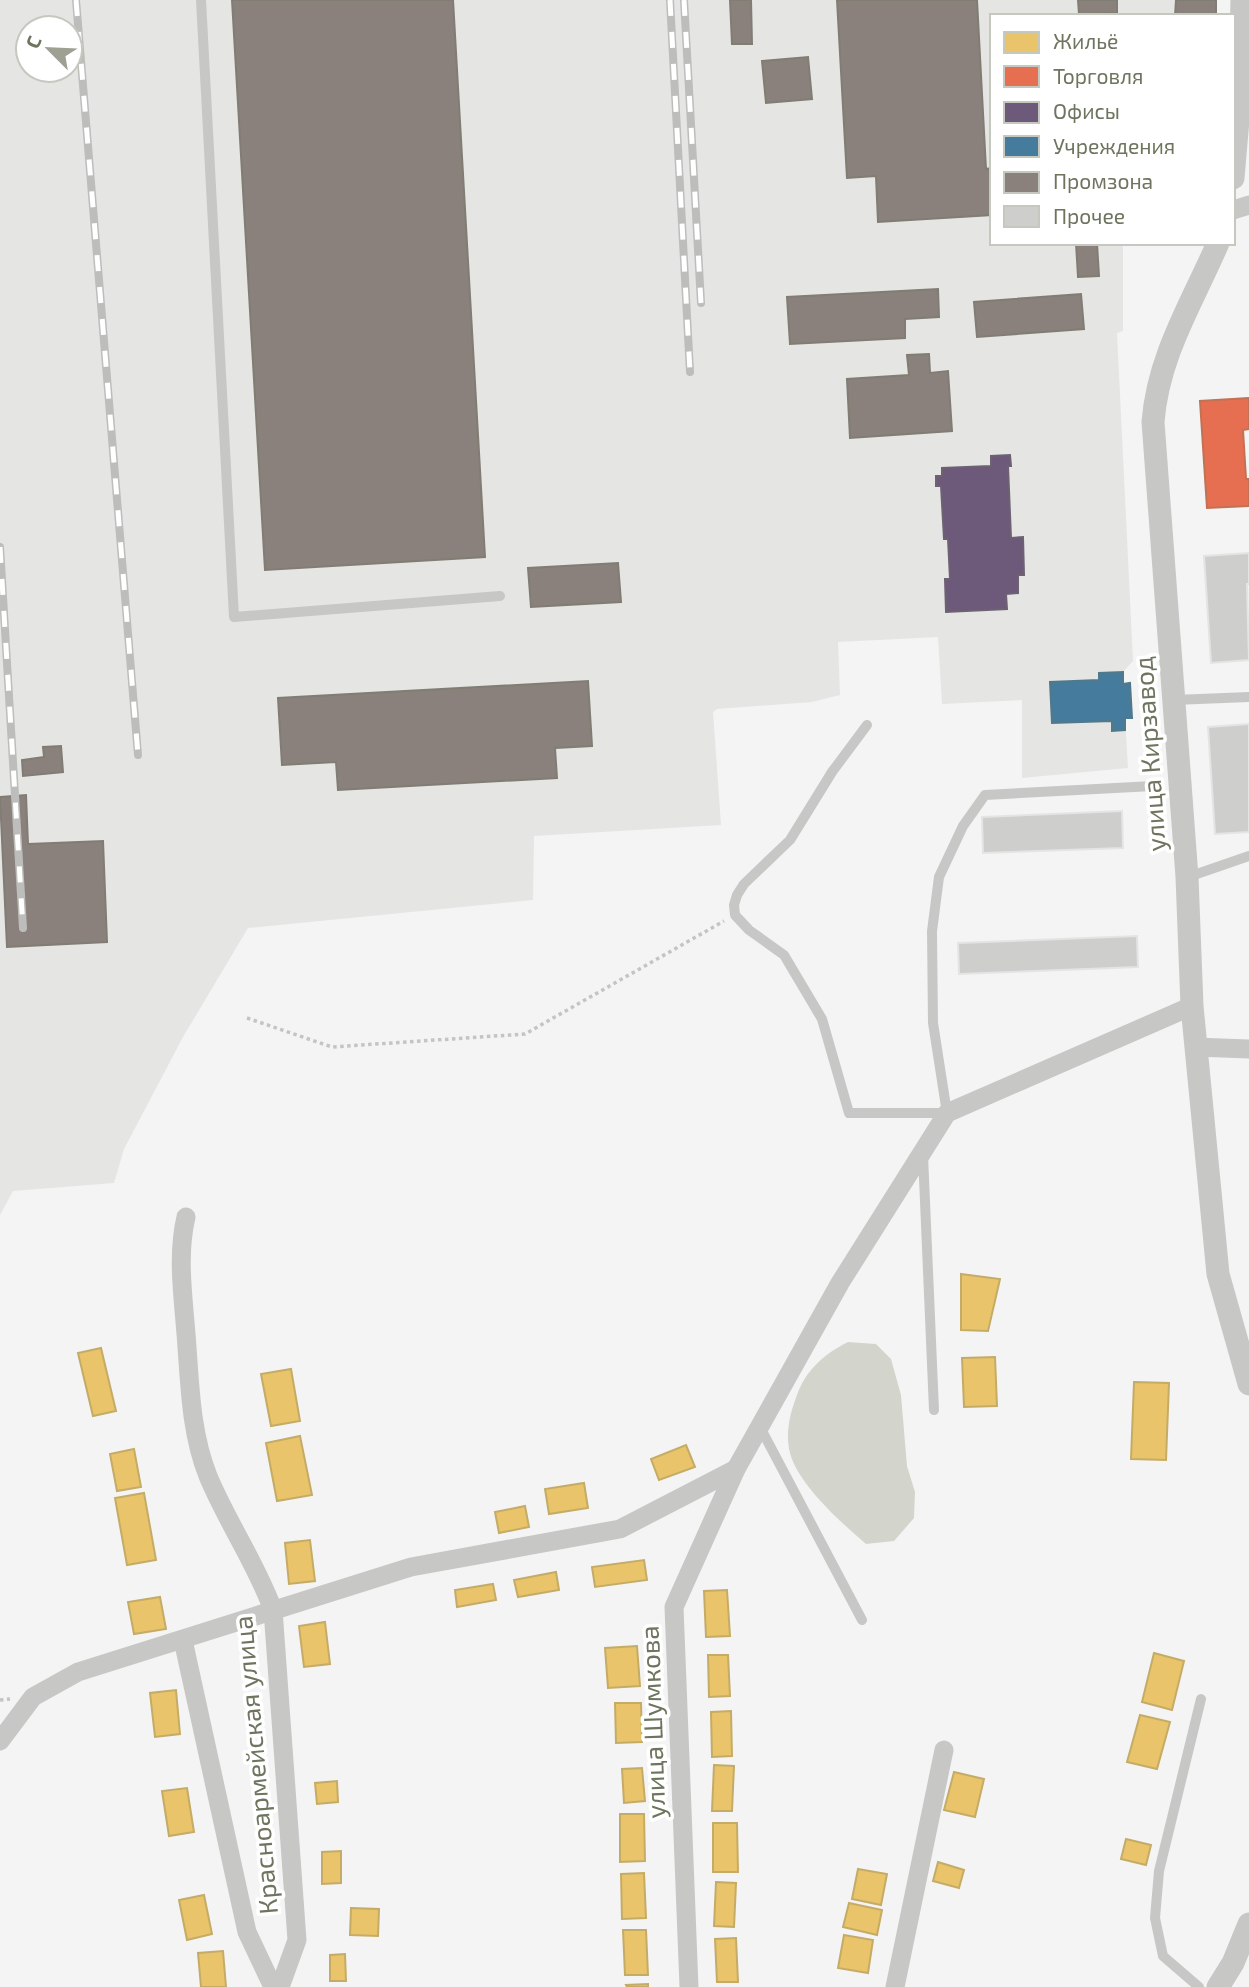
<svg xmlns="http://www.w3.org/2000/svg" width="1249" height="1987" font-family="'Exo 2',sans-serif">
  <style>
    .built { fill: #e5e5e4; fill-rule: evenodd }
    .water { fill: #d3d5cc }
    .homes { fill: #e9c46a; stroke: #c4ac67; stroke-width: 2 }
    .shops { fill: #e76f51; stroke: #c27155; stroke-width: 2 }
    .offices { fill: #6d597a; stroke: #6d6172; stroke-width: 2 }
    .public { fill: #457b9d; stroke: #51798a; stroke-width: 2 }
    .industry { fill: #8a817c; stroke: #817d73; stroke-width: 2 }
    .building { fill: #cecfcd; stroke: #e4e4e4; stroke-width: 2 }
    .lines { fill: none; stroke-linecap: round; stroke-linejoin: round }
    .path { stroke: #c4c4c3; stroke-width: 3.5; stroke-dasharray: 3.5 3.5; stroke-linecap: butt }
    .service { stroke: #c7c8c5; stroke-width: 10 }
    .minor { stroke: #c7c8c5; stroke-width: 19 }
    .tertiary { stroke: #c7c8c5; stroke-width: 23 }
    .rail-casing { stroke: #bdbebb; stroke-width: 8 }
    .rail { stroke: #fff; stroke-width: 5; stroke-dasharray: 16; stroke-linecap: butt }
    .labels { text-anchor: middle; stroke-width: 7; stroke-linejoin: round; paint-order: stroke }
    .street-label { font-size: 26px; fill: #6d755f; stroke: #fff }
  </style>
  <rect width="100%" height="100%" fill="#f5f4f5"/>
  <path class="built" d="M 0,0 L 1216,0 L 1216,16 L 992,16 L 992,243 L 1123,243 L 1123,331 L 1117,333 L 1133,661 L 1123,672 L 1123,683 L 1130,683 L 1132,718 L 1125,719 L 1128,768 L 1022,778 L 1022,700 L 942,704 L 938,637 L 838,642 L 840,695 L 812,702 L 717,709 L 713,712 L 721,825 L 534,836 L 533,900 L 248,928 L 183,1037 L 124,1149 L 114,1183 L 13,1191 L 0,1215 ZM 28,28 L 70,28 L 70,70 L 28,70 Z"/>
  <path class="water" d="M 848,1342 L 876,1344 L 891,1359 L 901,1395 L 907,1466 L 915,1492 L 914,1518 L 894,1541 L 866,1544 C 842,1523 799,1486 790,1453 C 785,1434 790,1413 797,1395 C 806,1370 824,1354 848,1342 Z"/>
  <g class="homes">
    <polygon points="961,1274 1000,1279 988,1331 961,1330"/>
    <polygon points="101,1348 116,1411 93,1416 78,1353"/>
    <polygon points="995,1357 997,1406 964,1407 962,1358"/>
    <polygon points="291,1369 300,1421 271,1426 261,1374"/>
    <polygon points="1134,1382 1169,1383 1166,1460 1131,1459"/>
    <polygon points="300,1436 312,1495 277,1501 266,1443"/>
    <polygon points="686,1445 695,1467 659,1480 651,1459"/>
    <polygon points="134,1449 141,1487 117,1491 110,1454"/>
    <polygon points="584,1483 588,1508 549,1514 545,1489"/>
    <polygon points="144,1493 156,1560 127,1565 115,1498"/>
    <polygon points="525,1506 529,1527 499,1533 495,1512"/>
    <polygon points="310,1540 315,1581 289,1584 285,1543"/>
    <polygon points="644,1560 647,1580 595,1587 592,1567"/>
    <polygon points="556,1572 559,1590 518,1597 514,1580"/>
    <polygon points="493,1584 496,1600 457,1607 455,1590"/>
    <polygon points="727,1590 730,1636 706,1637 704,1591"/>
    <polygon points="160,1597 166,1629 134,1634 128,1602"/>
    <polygon points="325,1622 330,1664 304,1667 299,1626"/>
    <polygon points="637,1646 640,1686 608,1688 605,1648"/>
    <polygon points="1154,1653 1184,1661 1172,1710 1142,1702"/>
    <polygon points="708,1655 728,1655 730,1696 709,1697"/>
    <polygon points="176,1690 180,1734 155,1737 150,1693"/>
    <polygon points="615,1703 641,1703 642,1742 616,1743"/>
    <polygon points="731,1711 732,1756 712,1757 711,1712"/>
    <polygon points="1140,1715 1170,1722 1157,1769 1127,1762"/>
    <polygon points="714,1765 734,1766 732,1811 712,1811"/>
    <polygon points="642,1768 645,1801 624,1803 622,1769"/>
    <polygon points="954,1772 984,1779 975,1817 944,1810"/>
    <polygon points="337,1781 338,1802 317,1804 315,1783"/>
    <polygon points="187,1788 194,1832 169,1836 162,1791"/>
    <polygon points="620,1814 644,1814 645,1861 620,1862"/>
    <polygon points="713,1823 737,1823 738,1872 713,1872"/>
    <polygon points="1126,1839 1151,1845 1146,1865 1121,1859"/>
    <polygon points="341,1851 341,1883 322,1884 322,1852"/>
    <polygon points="938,1862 964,1870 959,1888 933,1881"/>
    <polygon points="858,1869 887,1874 881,1905 852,1899"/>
    <polygon points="644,1873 646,1918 622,1919 621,1874"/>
    <polygon points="716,1882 736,1883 734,1927 714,1926"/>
    <polygon points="204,1895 212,1934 187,1940 179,1900"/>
    <polygon points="849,1903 882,1910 877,1935 843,1927"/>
    <polygon points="351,1908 379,1909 378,1936 350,1935"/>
    <polygon points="623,1930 646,1930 648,1975 625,1975"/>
    <polygon points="844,1935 873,1940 868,1973 838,1968"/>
    <polygon points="736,1938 738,1982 717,1982 715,1939"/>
    <polygon points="223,1951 226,1987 201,1987 198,1953"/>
    <polygon points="345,1954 346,1981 330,1981 330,1955"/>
    <polygon points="648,1984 648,1987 627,1987 626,1985"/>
  </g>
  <polygon class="shops" points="1249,398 1249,429 1243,430 1246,479 1249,479 1249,506 1207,508 1200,401"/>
  <polygon class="offices" points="1010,455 1011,466 1008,466 1011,538 1023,537 1024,575 1018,575 1018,593 1006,594 1007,609 946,612 945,579 950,579 948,539 944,539 941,486 936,486 936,476 942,476 942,468 991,466 991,456"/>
  <polygon class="public" points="1123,672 1123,684 1130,683 1132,718 1125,718 1125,730 1112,731 1112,721 1052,723 1050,682 1099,680 1099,673"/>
  <g class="industry">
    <polygon points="232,0 453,0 485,557 265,570"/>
    <polygon points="730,0 751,0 752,44 732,44"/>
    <polygon points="837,0 977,0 986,169 992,168 992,215 878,222 876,176 847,178"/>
    <polygon points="1078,0 1117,0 1117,13 1079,14"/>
    <polygon points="1176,0 1216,0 1216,16 1175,16"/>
    <polygon points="808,57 812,99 766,103 762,61"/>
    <polygon points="1076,243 1097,243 1099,276 1078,277"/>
    <polygon points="938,289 939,317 905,319 905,338 790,344 787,297"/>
    <polygon points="1081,294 1084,329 977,337 974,302"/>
    <polygon points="929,354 930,373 948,371 952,431 850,438 847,379 909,375 907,355"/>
    <polygon points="618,563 621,602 531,607 528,568"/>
    <polygon points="588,681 592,746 555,748 557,778 338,790 336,762 282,765 278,698"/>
    <polygon points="61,746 63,772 23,776 22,760 44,757 43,747"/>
    <polygon points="26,795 28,844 103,841 107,942 7,947 0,797"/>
  </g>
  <g class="building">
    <polygon points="1249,553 1249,584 1247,584 1249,660 1211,663 1204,556"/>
    <polygon points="1249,724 1249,832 1215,834 1208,727"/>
    <polygon points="1122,811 1123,848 983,853 982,817"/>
    <polygon points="1137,936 1138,967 959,974 958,943"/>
  </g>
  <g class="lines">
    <g class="path">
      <polyline points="247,1018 332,1047 525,1034 724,921"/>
      <polyline points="0,1700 10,1699"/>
    </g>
    <g class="service">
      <polyline points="201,0 234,617 500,596"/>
      <polyline points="1174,700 1249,697"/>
      <polyline points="867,725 832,772 790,840 744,884 737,895 734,905 735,915 749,930 784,955 822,1019 849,1113 947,1113 933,1023 932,931 939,877 963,826 985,795 1153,786"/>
      <polyline points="1188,877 1249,856"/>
      <polyline points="923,1155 934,1410"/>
      <polyline points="760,1427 862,1620"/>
      <polyline points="1199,1987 1163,1956 1155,1918 1159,1871 1201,1699"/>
    </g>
    <g class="minor">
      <polyline points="1233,210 1249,205"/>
      <polyline points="1195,1047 1249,1049"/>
      <path d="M 186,1217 C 177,1255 183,1295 186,1334 C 190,1382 190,1431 208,1476 C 227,1522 256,1563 273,1610 L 297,1940 L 280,1987"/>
      <polyline points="183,1640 247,1932 273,1987"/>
      <polyline points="0,1741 33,1697 78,1672 411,1567 620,1529 736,1469"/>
      <polyline points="689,1987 674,1607 736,1469 840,1283 947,1113 1192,1006"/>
      <polyline points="895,1987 944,1750"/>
    </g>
    <g class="tertiary">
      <polyline points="1233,178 1239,108 1242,0"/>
      <path d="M 1218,243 C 1192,303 1158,356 1153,422 L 1187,877 L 1192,1006 L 1218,1274 L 1249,1384"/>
      <polyline points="1218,1987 1233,1963 1249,1924"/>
    </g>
    <g class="rail-casing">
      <g id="rail">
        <polyline points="76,0 138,755"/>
        <polyline points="670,0 690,372"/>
        <polyline points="684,0 701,303"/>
        <polyline points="0,547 23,928"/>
      </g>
    </g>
    <use href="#rail" class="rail"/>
  </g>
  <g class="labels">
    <g class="street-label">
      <text transform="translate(1150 754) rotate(-94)" y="9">улица Кирзавод</text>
      <text transform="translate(653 1722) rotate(-92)" y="9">улица Шумкова</text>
      <text transform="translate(256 1765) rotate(-95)" y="9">Красноармейская улица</text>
    </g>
  </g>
  <rect x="990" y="14" width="245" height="231" fill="#ffffff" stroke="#c5c8bf" stroke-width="2"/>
  <rect x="1004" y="32" width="35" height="21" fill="#e9c46a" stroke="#c5c8bf" stroke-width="2"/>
  <text x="1053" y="49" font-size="21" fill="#6d755f">Жильё</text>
  <rect x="1004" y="66" width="35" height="21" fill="#e76f51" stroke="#c5c8bf" stroke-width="2"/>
  <text x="1053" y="84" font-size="21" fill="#6d755f">Торговля</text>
  <rect x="1004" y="102" width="35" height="21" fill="#6d597a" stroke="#c5c8bf" stroke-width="2"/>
  <text x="1053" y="119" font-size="21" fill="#6d755f">Офисы</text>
  <rect x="1004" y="136" width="35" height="21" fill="#457b9d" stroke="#c5c8bf" stroke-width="2"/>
  <text x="1053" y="154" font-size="21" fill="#6d755f">Учреждения</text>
  <rect x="1004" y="172" width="35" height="21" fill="#8a817c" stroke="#c5c8bf" stroke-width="2"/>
  <text x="1053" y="189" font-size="21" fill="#6d755f">Промзона</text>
  <rect x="1004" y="206" width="35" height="21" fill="#cecfcd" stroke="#c5c8bf" stroke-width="2"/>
  <text x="1053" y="224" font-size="21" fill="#6d755f">Прочее</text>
  <g transform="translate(49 49) rotate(294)"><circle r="33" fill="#ffffff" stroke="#c5c8bf" stroke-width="2"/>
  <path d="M0-5L12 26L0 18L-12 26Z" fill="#9da194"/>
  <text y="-10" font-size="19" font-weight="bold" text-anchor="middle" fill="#6d755f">С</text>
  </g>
</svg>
